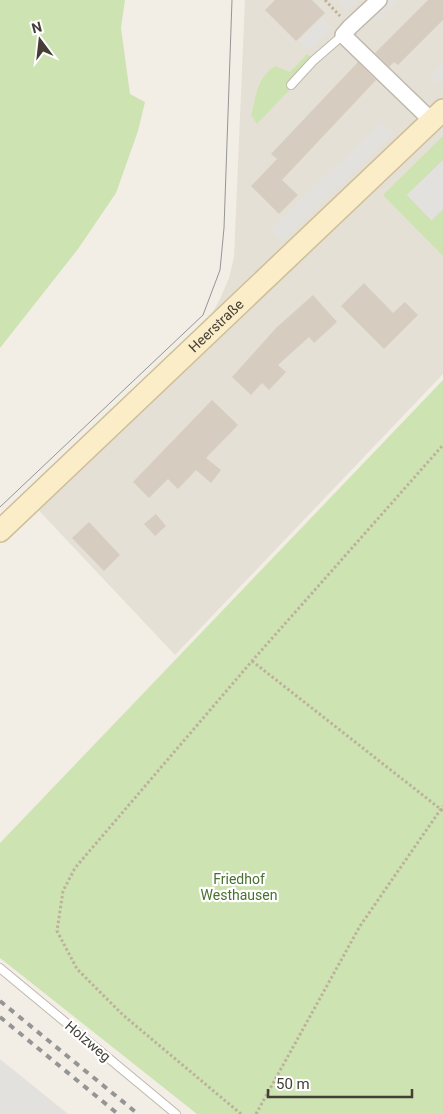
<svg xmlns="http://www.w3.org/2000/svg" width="443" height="1114" font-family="Roboto,sans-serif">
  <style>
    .residential { fill: #e5e0d5 }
    .green { fill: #cee3b2 }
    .parking { fill: #e3e1de }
    .building { fill: #d6ccc0 }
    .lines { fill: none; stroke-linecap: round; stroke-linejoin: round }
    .lane-casing { stroke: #c0b8ad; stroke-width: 10 }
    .street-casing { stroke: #c0b8ad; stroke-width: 18 }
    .secondary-casing { stroke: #cebf99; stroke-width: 24 }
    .path { stroke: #bdb19c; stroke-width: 3; stroke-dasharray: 2.5 2.5; stroke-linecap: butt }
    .lane { stroke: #fff; stroke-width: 8 }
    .street { stroke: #fff; stroke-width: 15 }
    .secondary { stroke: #faedc8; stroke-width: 21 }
    .tram { stroke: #959595; stroke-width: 1 }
    .rail { stroke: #959595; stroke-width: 4; stroke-dasharray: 6 6; stroke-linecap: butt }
    .labels { text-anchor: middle; stroke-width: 4.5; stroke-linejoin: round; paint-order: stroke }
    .street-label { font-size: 14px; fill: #443e36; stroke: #fff }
    .park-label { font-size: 14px; fill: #49712e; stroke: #fff }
  </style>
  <rect width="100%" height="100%" fill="#f2eee6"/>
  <polygon class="residential" points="245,0 443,0 443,374 175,655 28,499 211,326 211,315 220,299 229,278 234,257"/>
  <g class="green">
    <polygon points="0,0 125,0 121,28 130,94 145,102 138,131 116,193 78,249 0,348"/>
    <path d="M 307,54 L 317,61 L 257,124 L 251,115 C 257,95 256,79 275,66 L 290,72 Z"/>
    <polygon points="443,136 443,160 407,195 431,220 443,209 443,256 383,195"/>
    <polygon points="443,380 443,1114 197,1114 0,958 0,843"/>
  </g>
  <g class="parking">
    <polygon points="339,0 359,0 347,11 338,1"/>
    <polygon points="386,0 399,0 377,21 370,15"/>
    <polygon points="322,18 332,28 309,50 299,40"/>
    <polygon points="443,63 443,79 438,84 430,76"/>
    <polygon points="382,121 394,133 282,241 270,229"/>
    <polygon points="443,160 443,209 432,220 407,195"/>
    <polygon points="0,1059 68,1114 0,1114"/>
  </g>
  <g class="building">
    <polygon points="275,0 312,0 325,13 296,41 265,10"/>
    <polygon points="428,0 443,0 443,20 398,65 394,62 389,67 375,53"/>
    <polygon points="358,62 376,80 282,180 298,195 279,214 251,186 277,159 271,154"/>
    <polygon points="364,283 393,313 405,302 418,315 384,349 341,306"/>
    <polygon points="313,295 337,322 314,343 309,337 278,365 286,372 269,390 262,383 251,395 232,377 276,328"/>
    <polygon points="212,400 238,425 206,458 221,470 211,483 196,470 178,489 168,479 149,498 133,482"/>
    <polygon points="156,514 166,526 155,536 144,524"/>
    <polygon points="89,522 120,555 104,571 72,538"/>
  </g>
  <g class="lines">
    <g class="lane-casing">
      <g id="lane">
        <polyline points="291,85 313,61 343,35"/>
        <polyline points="0,968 176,1114"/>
      </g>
    </g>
    <g class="street-casing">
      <polyline id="street" points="379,0 350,27 343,35 432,121"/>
    </g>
    <g class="secondary-casing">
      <g id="secondary">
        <path id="s1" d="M 0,531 L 443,110"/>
      </g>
    </g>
    <g class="path">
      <polyline points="325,0 340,16"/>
      <polyline points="252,661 443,811"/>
      <polyline points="241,1114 123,1015 77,969 57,931 63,891 75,868 252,661 443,445"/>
      <polyline points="256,1114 360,926 443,806"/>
    </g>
    <use href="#lane" class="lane"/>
    <use href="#street" class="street"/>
    <use href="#secondary" class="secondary"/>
    <polyline class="tram" points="0,507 203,315 220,270 224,228 232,0"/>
    <g class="rail">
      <polyline points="0,1001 138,1114"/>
      <polyline points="0,1017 118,1114"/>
    </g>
  </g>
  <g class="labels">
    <g class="street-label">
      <text dy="5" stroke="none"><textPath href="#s1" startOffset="298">Heerstraße</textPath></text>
      <text transform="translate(88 1041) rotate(40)" y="5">Holzweg</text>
    </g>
    <g class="park-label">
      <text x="239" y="884">Friedhof<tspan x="239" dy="16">Westhausen</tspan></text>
    </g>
  </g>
  <g transform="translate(40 40) rotate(345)" stroke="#ffffff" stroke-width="4" paint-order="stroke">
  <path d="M0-4L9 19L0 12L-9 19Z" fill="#443e36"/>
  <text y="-8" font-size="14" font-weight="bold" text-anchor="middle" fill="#443e36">N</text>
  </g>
  <path d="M268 1089v8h144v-8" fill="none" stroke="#443e36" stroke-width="2.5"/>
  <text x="276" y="1089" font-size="15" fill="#443e36" stroke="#ffffff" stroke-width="4" paint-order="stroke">50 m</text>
</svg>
